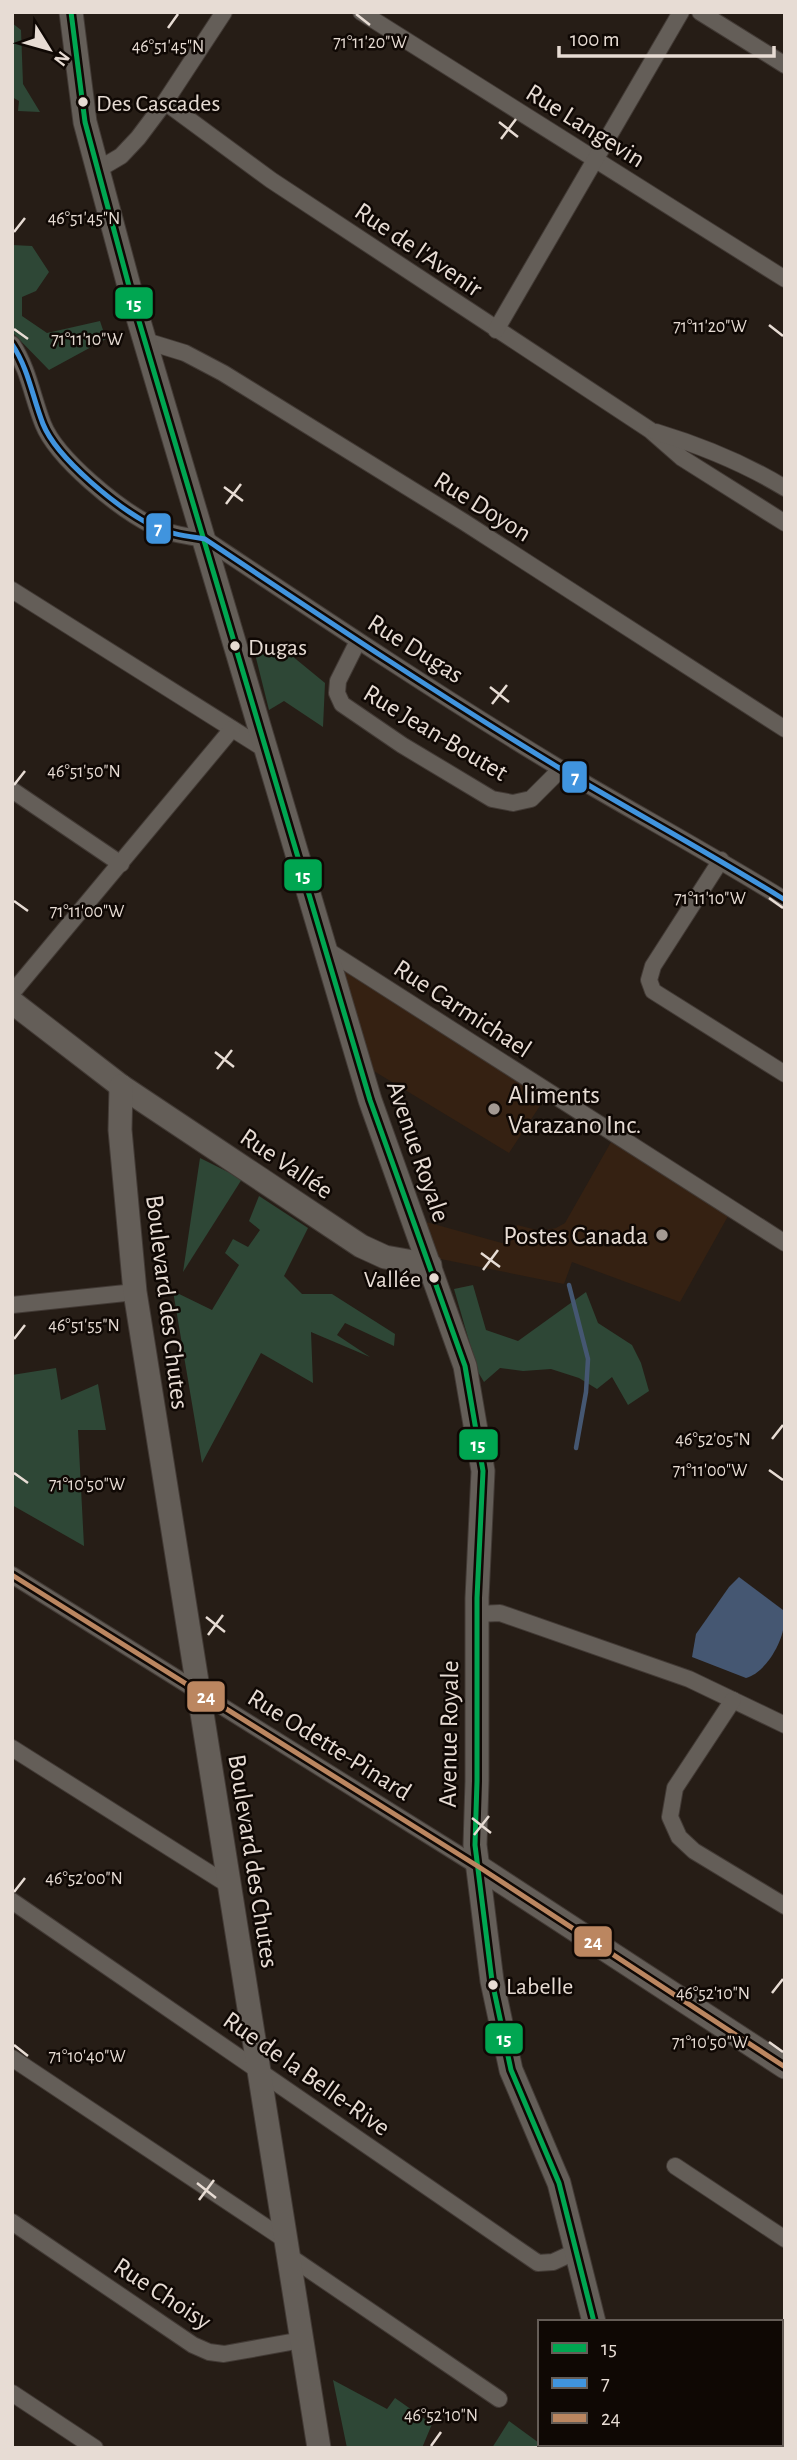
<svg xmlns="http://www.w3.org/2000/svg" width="797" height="2460" font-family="'Alegreya Sans',sans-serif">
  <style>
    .built { fill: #352112 }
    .green { fill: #2e4736 }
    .water { fill: #455772 }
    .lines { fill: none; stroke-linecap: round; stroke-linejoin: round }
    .stream { stroke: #455772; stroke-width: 4.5 }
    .street-casing { stroke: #423a35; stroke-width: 18 }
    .secondary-casing { stroke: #423a35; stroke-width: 25 }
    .street { stroke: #645e58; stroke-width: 16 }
    .secondary { stroke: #645e58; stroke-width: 23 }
    .bus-1-casing { stroke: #0f0804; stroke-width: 10 }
    .bus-2-casing { stroke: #0f0804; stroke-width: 10 }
    .bus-3-casing { stroke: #0f0804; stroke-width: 10 }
    .bus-1 { stroke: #00a651; stroke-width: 5 }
    .bus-2 { stroke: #4094de; stroke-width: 5 }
    .bus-3 { stroke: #bb8660; stroke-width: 5 }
    .ticks { fill: none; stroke: #e7dcd4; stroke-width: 2.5 }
    .bus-dot { fill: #e7dcd4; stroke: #0f0804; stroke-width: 2.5 }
    .poi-dot { fill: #a39992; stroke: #0f0804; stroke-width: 2.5 }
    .labels { text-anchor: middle; stroke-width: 5; stroke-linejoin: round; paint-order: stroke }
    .bus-label { font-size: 24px; fill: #e7dcd4; stroke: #0f0804; text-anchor: start }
    .street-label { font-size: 26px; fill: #e7dcd4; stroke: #0f0804 }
    .poi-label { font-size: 26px; fill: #e7dcd4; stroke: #0f0804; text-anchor: start }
    .ticks-label { font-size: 18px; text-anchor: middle; fill: #e7dcd4; stroke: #0f0804; stroke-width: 5; stroke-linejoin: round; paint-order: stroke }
    .line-badge { stroke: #0f0804; stroke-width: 2.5 }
    .badge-label { font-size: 19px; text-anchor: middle; font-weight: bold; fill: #fff }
  </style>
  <rect width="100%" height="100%" fill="#261d16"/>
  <g class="built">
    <polygon points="327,950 549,1092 509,1153 359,1062"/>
    <polygon points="615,1135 732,1209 680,1302 572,1262 564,1284 426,1256 412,1218 509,1245 517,1225 541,1231 556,1228 565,1223"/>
  </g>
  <g class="green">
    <polygon points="12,23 21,30 23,84 40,112 18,111 19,101 12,97"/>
    <polygon points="12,245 32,246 49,272 36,291 22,297 22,316 47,333 100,321 106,339 49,370 12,332"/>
    <polygon points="286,651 325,683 323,727 284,701 269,710 255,654"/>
    <polygon points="200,1158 242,1179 183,1272"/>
    <polygon points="259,1196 308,1228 284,1276 302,1294 332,1294 395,1334 394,1346 345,1323 337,1335 370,1357 311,1332 313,1383 261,1353 202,1463 173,1291 212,1310 239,1265 225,1253 233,1239 248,1247 260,1230 249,1221"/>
    <polygon points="473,1285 486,1330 518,1341 586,1292 598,1323 632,1345 641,1363 649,1391 628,1405 612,1377 597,1389 579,1378 551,1369 523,1371 500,1368 484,1382 478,1372 454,1289"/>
    <polygon points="56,1368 61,1400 98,1384 106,1430 78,1430 84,1546 12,1505 12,1375"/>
    <polygon points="333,2380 387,2409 395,2398 432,2424 422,2448 347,2448"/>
    <polygon points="509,2421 546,2448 492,2448"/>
  </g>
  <path class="water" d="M 739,1577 L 783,1610 C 790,1632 768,1672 746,1678 L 692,1657 L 696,1634 L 729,1587 Z"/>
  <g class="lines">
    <polyline class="stream" points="569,1285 588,1359 586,1392 576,1448"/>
    <g class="street-casing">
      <g id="street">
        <polyline points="361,12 785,279"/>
        <polyline points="700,12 785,65"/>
        <polyline points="165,102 271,180 650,430 682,458 785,523"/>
        <polyline points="99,169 121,156 138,138 165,102 224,12"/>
        <polyline points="496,330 681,12"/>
        <polyline points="146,341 185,353 223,373 464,522 785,729"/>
        <path d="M 12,344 C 29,370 32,396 43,424 C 57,459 119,509 153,526 C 169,534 187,536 205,539 C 322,617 440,696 561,769 C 635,813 711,854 785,900"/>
        <path d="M 656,432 C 702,446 744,463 785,488"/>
        <polyline points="12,590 266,750"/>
        <polyline points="358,641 338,681 337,693 342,704 402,745 492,799 513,803 531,799 561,769"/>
        <polyline points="12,790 121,864"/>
        <polyline points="721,860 653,966 649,980 653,991 785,1074"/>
        <polyline points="327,950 785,1243"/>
        <polyline points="12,993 232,729"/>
        <polyline points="12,1305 135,1292"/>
        <polyline points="12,1575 479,1867"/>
        <polyline points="477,1614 500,1613 689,1679 785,1725"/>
        <polyline points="733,1700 675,1788 670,1817 679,1837 694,1851 785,1906"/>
        <polyline points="12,1748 230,1886"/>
        <polyline points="12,1901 538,2263 553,2262 577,2251"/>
        <polyline points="12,2058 287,2241"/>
        <polyline points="675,2166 785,2239"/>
        <polyline points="12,2222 193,2345 209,2352 224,2354 302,2340"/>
        <polyline points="289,2256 499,2399"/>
        <polyline points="781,2382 785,2377"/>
        <polyline points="12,2393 95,2448"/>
        <polyline points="736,2448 738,2444"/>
      </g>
    </g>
    <g class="secondary-casing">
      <g id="secondary">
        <polyline points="71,12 85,122 133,301 370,1100 465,1366 483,1471 477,1598 477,1781 475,1845 492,1981 511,2070 559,2183 594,2322"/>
        <polyline points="12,1002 121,1086 361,1246 385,1257 430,1265"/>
        <polyline points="121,1086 120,1130 135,1292 319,2448"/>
        <polyline points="479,1867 785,2067"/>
        <polyline points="623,2444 624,2448"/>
      </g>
    </g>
    <use href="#street" class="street"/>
    <use href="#secondary" class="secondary"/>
    <g class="bus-1-casing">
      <polyline id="bus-1" points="71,12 85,122 133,301 370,1100 465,1366 483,1471 477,1598 477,1781 475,1845 492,1981 511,2070 559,2183 594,2322"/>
    </g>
    <g class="bus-2-casing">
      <path id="bus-2" d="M 12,344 C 29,370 32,396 43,424 C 57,459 119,509 153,526 C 169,534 187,536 205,539 C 322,617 440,696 561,769 C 635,813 711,854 785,900"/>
    </g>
    <g class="bus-3-casing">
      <polyline id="bus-3" points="12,1575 479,1867 785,2067"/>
    </g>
    <use href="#bus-1" class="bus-1"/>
    <use href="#bus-2" class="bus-2"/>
    <use href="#bus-3" class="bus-3"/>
  </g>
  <path class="ticks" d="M 356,14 L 370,25M 168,28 L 178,14M 499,122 L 518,137M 501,139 L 516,119M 14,232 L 25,218M 769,325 L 783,336M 14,329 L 28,339M 224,487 L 243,501M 226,504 L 241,484M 490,687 L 509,702M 492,704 L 507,685M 14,785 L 25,771M 769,898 L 783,908M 14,901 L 28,911M 215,1052 L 234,1067M 217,1069 L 232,1050M 481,1253 L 500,1267M 483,1270 L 498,1250M 14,1339 L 25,1325M 772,1439 L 783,1425M 769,1470 L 783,1480M 14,1473 L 28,1483M 206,1617 L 225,1632M 208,1635 L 223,1615M 472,1818 L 491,1833M 474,1835 L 489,1816M 14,1892 L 25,1878M 772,1993 L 783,1979M 769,2042 L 783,2052M 14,2045 L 28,2056M 197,2183 L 216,2198M 199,2200 L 214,2180M 431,2446 L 441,2432"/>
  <g class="bus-dot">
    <circle cx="83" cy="102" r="6"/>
    <circle cx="235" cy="646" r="6"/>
    <circle cx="434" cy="1278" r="6"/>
    <circle cx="493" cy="1985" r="6"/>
  </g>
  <g class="poi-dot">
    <circle cx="494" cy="1109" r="7"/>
    <circle cx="662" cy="1235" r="7"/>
  </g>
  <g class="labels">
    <g class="bus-label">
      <text x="96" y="111">Des Cascades</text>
      <text x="248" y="655">Dugas</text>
      <text x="421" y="1287" text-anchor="end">Vallée</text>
      <text x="506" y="1994">Labelle</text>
    </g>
    <g class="street-label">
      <text transform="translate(586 125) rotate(32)" y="9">Rue Langevin</text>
      <text transform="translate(419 249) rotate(34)" y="9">Rue de l'Avenir</text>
      <text transform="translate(483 506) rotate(32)" y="9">Rue Doyon</text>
      <text transform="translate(416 648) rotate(32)" y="9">Rue Dugas</text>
      <text transform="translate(436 732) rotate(31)" y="9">Rue Jean-Boutet</text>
      <text transform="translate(463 1008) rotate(33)" y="9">Rue Carmichael</text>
      <text transform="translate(419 1151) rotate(71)" y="9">Avenue Royale</text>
      <text transform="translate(287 1163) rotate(34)" y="9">Rue Vallée</text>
      <text transform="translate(168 1302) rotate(83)" y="9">Boulevard des Chutes</text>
      <text transform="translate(448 1734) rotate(-89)" y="9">Avenue Royale</text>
      <text transform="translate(330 1744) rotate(32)" y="9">Rue Odette-Pinard</text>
      <text transform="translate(254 1861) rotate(81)" y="9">Boulevard des Chutes</text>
      <text transform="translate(307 2073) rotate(35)" y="9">Rue de la Belle-Rive</text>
      <text transform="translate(163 2293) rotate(33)" y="9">Rue Choisy</text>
    </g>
    <g class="poi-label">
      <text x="508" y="1103">Aliments<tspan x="508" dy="30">Varazano Inc.</tspan></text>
      <text x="648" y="1244" text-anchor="end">Postes Canada</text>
    </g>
  </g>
  <g class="ticks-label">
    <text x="370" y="48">71°11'20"W</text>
    <text x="168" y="52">46°51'45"N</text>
    <text x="84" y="224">46°51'45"N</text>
    <text x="710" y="332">71°11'20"W</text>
    <text x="87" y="345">71°11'10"W</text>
    <text x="84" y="777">46°51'50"N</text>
    <text x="710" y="904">71°11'10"W</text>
    <text x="87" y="917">71°11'00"W</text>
    <text x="84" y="1331">46°51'55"N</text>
    <text x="713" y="1445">46°52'05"N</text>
    <text x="710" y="1476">71°11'00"W</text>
    <text x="87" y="1490">71°10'50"W</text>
    <text x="84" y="1884">46°52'00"N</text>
    <text x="713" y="1999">46°52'10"N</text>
    <text x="710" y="2048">71°10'50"W</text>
    <text x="87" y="2062">71°10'40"W</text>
    <text x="441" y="2421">46°52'10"N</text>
  </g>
  <g class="line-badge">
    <rect x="114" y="286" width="40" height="34" rx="7" fill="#00a651"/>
    <rect x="145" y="512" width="27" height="33" rx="7" fill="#4094de"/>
    <rect x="561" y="760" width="27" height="34" rx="7" fill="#4094de"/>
    <rect x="283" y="858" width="40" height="34" rx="7" fill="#00a651"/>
    <rect x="458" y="1428" width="41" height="33" rx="7" fill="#00a651"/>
    <rect x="186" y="1680" width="40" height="33" rx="7" fill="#bb8660"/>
    <rect x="573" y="1925" width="40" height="33" rx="7" fill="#bb8660"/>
    <rect x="484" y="2022" width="40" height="33" rx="7" fill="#00a651"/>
  </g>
  <g class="badge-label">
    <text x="134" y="310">15</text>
    <text x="158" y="535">7</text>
    <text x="575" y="784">7</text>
    <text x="303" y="882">15</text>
    <text x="478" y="1451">15</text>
    <text x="206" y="1703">24</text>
    <text x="593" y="1948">24</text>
    <text x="504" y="2045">15</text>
  </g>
  <rect width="797" height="2460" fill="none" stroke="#e7dcd4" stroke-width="28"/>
  <rect x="538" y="2320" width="245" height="126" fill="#0f0804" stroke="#655d57" stroke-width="2"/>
  <rect x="552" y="2343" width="35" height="10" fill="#00a651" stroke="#655d57" stroke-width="2"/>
  <text x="601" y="2355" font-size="21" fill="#e7dcd4">15</text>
  <rect x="552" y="2378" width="35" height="10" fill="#4094de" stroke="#655d57" stroke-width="2"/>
  <text x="601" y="2390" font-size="21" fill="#e7dcd4">7</text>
  <rect x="552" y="2413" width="35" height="10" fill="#bb8660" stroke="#655d57" stroke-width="2"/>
  <text x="601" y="2425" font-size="21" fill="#e7dcd4">24</text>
  <g transform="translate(49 49) rotate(127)" stroke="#0f0804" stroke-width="5" paint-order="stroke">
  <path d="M0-5L12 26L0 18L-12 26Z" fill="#e7dcd4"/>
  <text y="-10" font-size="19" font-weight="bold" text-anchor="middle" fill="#e7dcd4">N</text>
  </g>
  <path d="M559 46v10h215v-10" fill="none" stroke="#e7dcd4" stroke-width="3.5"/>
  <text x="570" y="46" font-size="21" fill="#e7dcd4" stroke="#0f0804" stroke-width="5" paint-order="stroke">100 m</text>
</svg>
